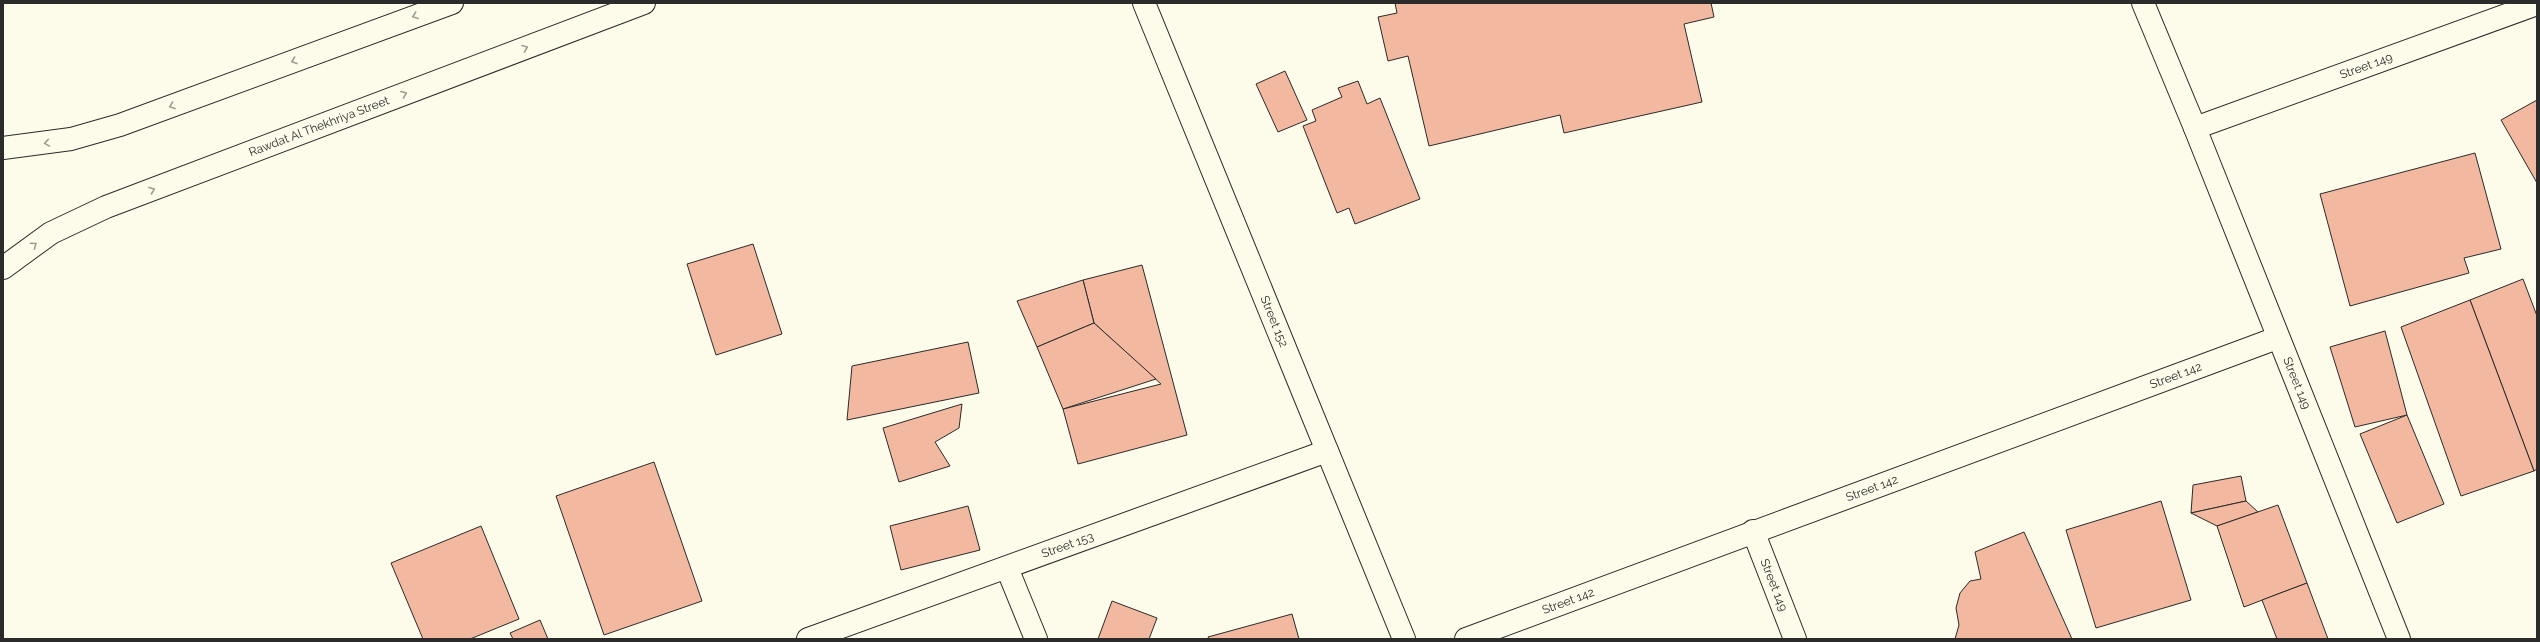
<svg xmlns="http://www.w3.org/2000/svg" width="2540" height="642" font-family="Raleway,sans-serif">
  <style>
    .building { fill: #f2b8a0; stroke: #2b2b2b }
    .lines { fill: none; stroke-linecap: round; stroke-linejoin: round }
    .minor-casing { stroke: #2b2b2b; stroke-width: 24 }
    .tertiary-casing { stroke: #2b2b2b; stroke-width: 24 }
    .minor { stroke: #fdfbea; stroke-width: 22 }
    .tertiary { stroke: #fdfbea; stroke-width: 22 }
    .oneway { stroke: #9e9d94 }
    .labels { text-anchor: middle; stroke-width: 3; stroke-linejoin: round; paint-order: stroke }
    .street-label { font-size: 12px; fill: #2b2b2b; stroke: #fdfbea }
  </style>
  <rect width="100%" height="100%" fill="#fdfbea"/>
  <g class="building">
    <polygon points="1395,3 1711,3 1714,17 1684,24 1702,102 1564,133 1560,115 1429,146 1408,56 1388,61 1378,17 1397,13"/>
    <polygon points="1285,71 1307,120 1278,132 1256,84"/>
    <polygon points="1358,81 1367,104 1380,98 1420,199 1355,224 1349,208 1337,213 1303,126 1316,121 1312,110 1342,97 1338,88"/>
    <polygon points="2537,100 2537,183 2501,120"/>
    <polygon points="2475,153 2501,249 2464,258 2469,273 2350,306 2320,194"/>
    <polygon points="753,244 782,334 716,355 687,264"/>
    <polygon points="1142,265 1187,435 1078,464 1063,409 1161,384 1094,323 1083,280"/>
    <polygon points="2523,279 2537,316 2537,469 2534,471 2470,300"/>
    <polygon points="1083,280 1094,323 1037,347 1017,301"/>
    <polygon points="2470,300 2534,471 2461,496 2401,327"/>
    <polygon points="1094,323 1156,379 1063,409 1037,347"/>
    <polygon points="2385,331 2407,415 2355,427 2330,347"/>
    <polygon points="968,342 979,393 847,420 852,366"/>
    <polygon points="962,404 959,428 935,442 950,466 899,482 883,428"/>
    <polygon points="2407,415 2444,504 2397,523 2360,434"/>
    <polygon points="654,462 702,601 604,635 556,496"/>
    <polygon points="2241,476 2246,501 2191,513 2193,485"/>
    <polygon points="2161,501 2191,600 2096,628 2066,530"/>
    <polygon points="2246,501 2258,512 2217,526 2191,513"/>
    <polygon points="2278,505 2307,583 2244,607 2217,526"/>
    <polygon points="968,506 980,550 901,570 890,526"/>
    <polygon points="481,526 519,619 470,639 423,639 391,563"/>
    <polygon points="2024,532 2072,639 1955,639 1959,625 1956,608 1960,593 1970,581 1981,579 1975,552"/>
    <polygon points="2307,583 2328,639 2277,639 2262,600"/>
    <polygon points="1112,601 1157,618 1149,639 1098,639"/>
    <polygon points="1292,614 1299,639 1209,639 1208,637"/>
    <polygon points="540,620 548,639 513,639 510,633"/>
  </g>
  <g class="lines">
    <g class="minor-casing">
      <g id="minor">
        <path id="s1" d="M 1144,3 L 1404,639"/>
        <path id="s2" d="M 2143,3 L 2195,128 L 2399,639"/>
        <path id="s3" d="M 2195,128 L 2537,4"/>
        <path id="s4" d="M 1753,531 L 1795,639"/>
        <polyline points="1007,568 1036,639"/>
        <path id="s5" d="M 808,639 L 1327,451"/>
        <path id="s6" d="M 1466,639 L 2277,338"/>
      </g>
    </g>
    <g class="tertiary-casing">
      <g id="tertiary">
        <polyline points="3,148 71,139 120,125 452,3"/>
        <path id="s7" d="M 3,268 L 51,233 L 106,207 L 644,3"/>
      </g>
    </g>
    <use href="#minor" class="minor"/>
    <use href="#tertiary" class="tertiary"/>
  </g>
  <defs><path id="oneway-chevron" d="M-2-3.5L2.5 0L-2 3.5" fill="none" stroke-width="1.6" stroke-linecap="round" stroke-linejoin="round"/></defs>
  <g class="oneway">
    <use href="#oneway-chevron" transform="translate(415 16) rotate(160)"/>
    <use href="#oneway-chevron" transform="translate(525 48) rotate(-21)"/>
    <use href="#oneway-chevron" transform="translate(294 61) rotate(160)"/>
    <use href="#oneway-chevron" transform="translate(404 94) rotate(-21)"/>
    <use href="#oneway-chevron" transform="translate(172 106) rotate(160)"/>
    <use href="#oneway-chevron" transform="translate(47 143) rotate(171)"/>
    <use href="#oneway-chevron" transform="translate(152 190) rotate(-21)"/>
    <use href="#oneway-chevron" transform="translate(34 245) rotate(-35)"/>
  </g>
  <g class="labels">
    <g class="street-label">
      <text dy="4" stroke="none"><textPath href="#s3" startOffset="182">Street 149</textPath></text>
      <text dy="4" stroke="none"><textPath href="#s7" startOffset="348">Rawdat Al Thekhriya Street</textPath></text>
      <text dy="4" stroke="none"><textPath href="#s1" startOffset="344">Street 152</textPath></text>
      <text dy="4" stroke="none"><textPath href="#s6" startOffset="757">Street 142</textPath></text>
      <text dy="4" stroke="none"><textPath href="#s2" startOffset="410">Street 149</textPath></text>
      <text dy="4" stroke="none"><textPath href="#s6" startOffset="433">Street 142</textPath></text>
      <text dy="4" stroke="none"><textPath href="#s5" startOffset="276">Street 153</textPath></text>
      <text dy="4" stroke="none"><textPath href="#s4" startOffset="58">Street 149</textPath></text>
      <text dy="4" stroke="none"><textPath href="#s6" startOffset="109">Street 142</textPath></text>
    </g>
  </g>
  <rect width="2540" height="642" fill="none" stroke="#2b2b2b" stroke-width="8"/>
</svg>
